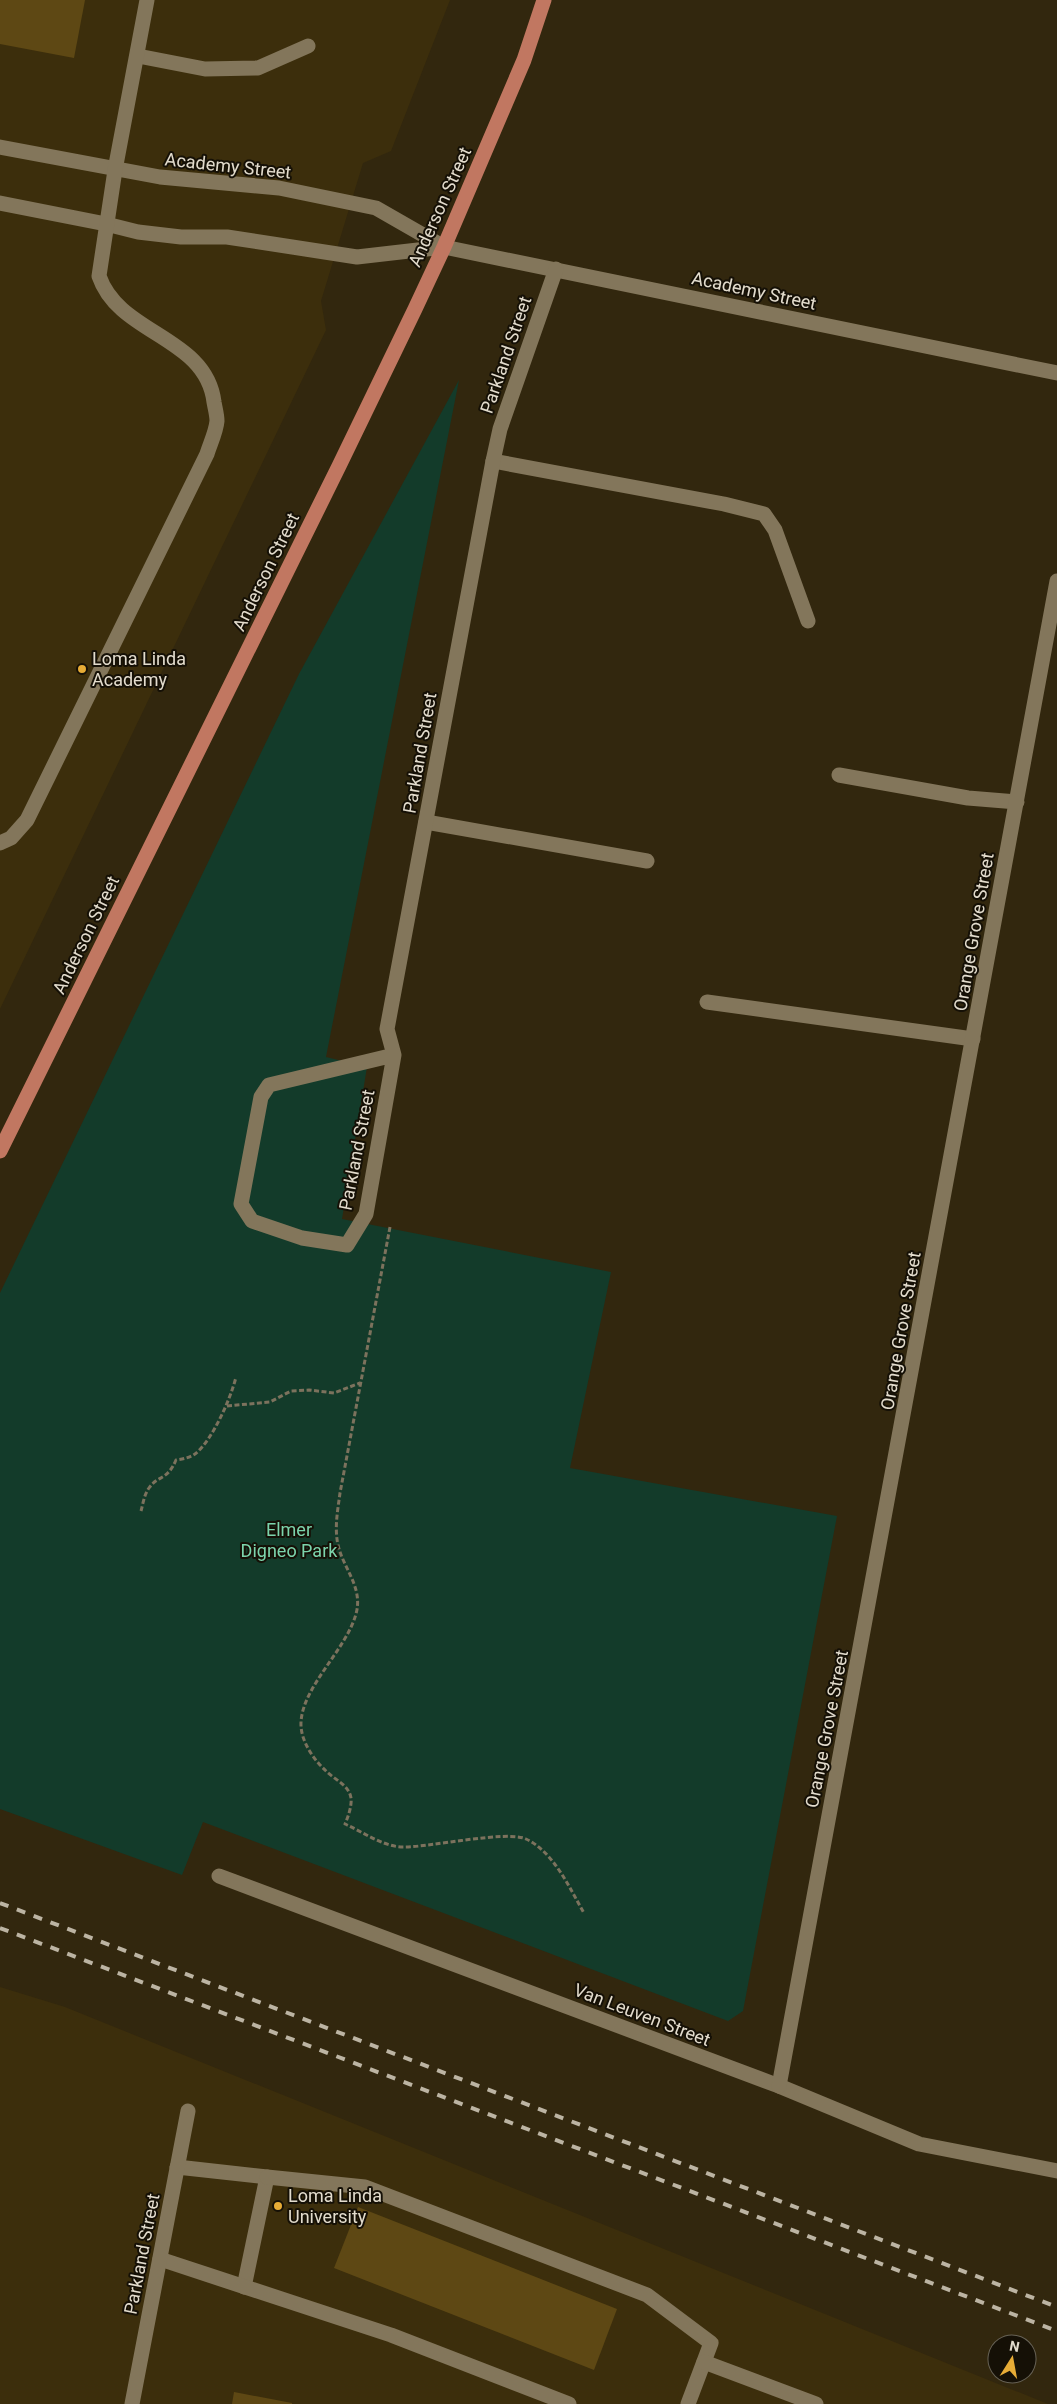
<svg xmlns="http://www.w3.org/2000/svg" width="1057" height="2404" font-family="Roboto,sans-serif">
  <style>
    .built { fill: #3c2e0c }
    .green { fill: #133b2a }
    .building { fill: #5e4814 }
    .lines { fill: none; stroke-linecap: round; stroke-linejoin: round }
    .path { stroke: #7c725d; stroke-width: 3; stroke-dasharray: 5 2.5; stroke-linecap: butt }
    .minor { stroke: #83765b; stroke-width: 15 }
    .major { stroke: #c17761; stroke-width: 15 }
    .rail { stroke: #bcb4a3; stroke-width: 4; stroke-dasharray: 9 9; stroke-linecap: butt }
    .poi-dot { fill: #e7ac36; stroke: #151006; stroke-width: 2 }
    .labels { text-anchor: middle; stroke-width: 4; stroke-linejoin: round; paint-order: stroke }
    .street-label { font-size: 18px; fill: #e3dccd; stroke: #151006 }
    .poi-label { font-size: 18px; fill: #e3dccd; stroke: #151006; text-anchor: start }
    .park-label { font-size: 18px; fill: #7cd4ac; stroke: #151006 }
  </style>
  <rect width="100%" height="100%" fill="#32270e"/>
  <g class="built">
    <polygon points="0,0 450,0 391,151 363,163 321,301 326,330 0,1009"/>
    <polygon points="0,1987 65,2007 1048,2404 0,2404"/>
  </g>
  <polygon class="green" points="459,380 326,1057 367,1067 342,1219 611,1272 570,1468 837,1516 743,2011 728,2021 203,1822 182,1875 0,1809 0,1293 299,674"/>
  <g class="building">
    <polygon points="0,0 85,0 74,58 0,44"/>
    <polygon points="358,2207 617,2309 594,2370 334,2268"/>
    <polygon points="234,2392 292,2403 292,2404 232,2404"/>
  </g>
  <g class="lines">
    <g class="path">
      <path d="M 390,1227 L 340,1493 C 338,1508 335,1524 337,1539 C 340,1566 364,1585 356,1614 C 346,1650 303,1686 301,1722 C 300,1740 313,1759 326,1771 C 335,1780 349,1785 351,1798 C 352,1806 348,1817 345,1824 C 363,1832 385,1848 405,1847 C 430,1847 508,1830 526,1839 C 554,1852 570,1889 584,1913"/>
      <polyline points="227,1406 270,1402 291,1391 309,1390 334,1393 360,1383"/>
      <path d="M 141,1511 C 143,1504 144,1495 149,1488 C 158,1475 167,1481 176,1460 C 183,1459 189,1458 195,1454 C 212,1441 231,1398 236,1377"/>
    </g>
    <g class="minor">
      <polyline points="138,56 205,69 258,68 308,46"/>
      <polyline points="0,147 160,177 279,188 376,208 444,247"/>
      <polyline points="0,203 106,224 138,232 181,237 227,237 357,257 444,247 1057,373"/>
      <polyline points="493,461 724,504 764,514 775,530 808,621"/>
      <polyline points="839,775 968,798 1017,802"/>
      <polyline points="426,822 647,861"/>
      <path d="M 0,843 L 11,838 L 27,820 L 207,454 C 210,444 216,432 217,421 C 217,415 215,408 214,402 C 206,336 119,335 99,276 L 115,170 L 147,0"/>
      <polyline points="707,1002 973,1039"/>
      <polyline points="394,1055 269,1085 261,1097 241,1204 252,1221 302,1238 347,1245 366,1214 394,1055 387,1029 493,461 500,429 556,269"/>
      <polyline points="219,1876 779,2086 919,2144 1057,2171"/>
      <polyline points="779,2086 1057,581"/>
      <polyline points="177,2167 267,2177 244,2287"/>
      <polyline points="267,2177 365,2187 647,2295 711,2343 688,2404"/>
      <polyline points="160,2259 391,2335 569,2404"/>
      <polyline points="704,2362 816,2404"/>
      <polyline points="132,2404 188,2111"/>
    </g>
    <polyline class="major" points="0,1151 339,466 415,309 444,247 524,60 544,0"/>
    <g class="rail">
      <polyline points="0,1903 1057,2307"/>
      <polyline points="0,1928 1057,2331"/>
    </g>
  </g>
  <g class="poi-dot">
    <circle cx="82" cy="669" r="5"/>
    <circle cx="278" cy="2206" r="5"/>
  </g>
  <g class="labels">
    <g class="street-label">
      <text transform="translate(228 166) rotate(6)" y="6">Academy Street</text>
      <text transform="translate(440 207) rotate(-66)" y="6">Anderson Street</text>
      <text transform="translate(754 291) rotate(12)" y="6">Academy Street</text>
      <text transform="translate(506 355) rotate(-71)" y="6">Parkland Street</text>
      <text transform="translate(266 572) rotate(-64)" y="6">Anderson Street</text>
      <text transform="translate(420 753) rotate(-80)" y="6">Parkland Street</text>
      <text transform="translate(974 932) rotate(-80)" y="6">Orange Grove Street</text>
      <text transform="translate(86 935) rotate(-64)" y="6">Anderson Street</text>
      <text transform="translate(357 1150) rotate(-79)" y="6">Parkland Street</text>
      <text transform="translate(901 1331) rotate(-80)" y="6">Orange Grove Street</text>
      <text transform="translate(827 1729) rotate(-79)" y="6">Orange Grove Street</text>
      <text transform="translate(642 2015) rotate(21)" y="6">Van Leuven Street</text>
      <text transform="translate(142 2254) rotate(-79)" y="6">Parkland Street</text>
    </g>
    <g class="poi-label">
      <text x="92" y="665">Loma Linda<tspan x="92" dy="21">Academy</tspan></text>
      <text x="288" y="2202">Loma Linda<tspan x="288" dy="21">University</tspan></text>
    </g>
    <g class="park-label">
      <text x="289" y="1536">Elmer<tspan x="289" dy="21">Digneo Park</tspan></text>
    </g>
  </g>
  <g transform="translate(1012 2359) rotate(11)"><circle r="24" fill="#151006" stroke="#676256"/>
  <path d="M0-4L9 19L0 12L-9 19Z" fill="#e7ac36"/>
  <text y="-8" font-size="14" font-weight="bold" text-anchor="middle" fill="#e3dccd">N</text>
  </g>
</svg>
